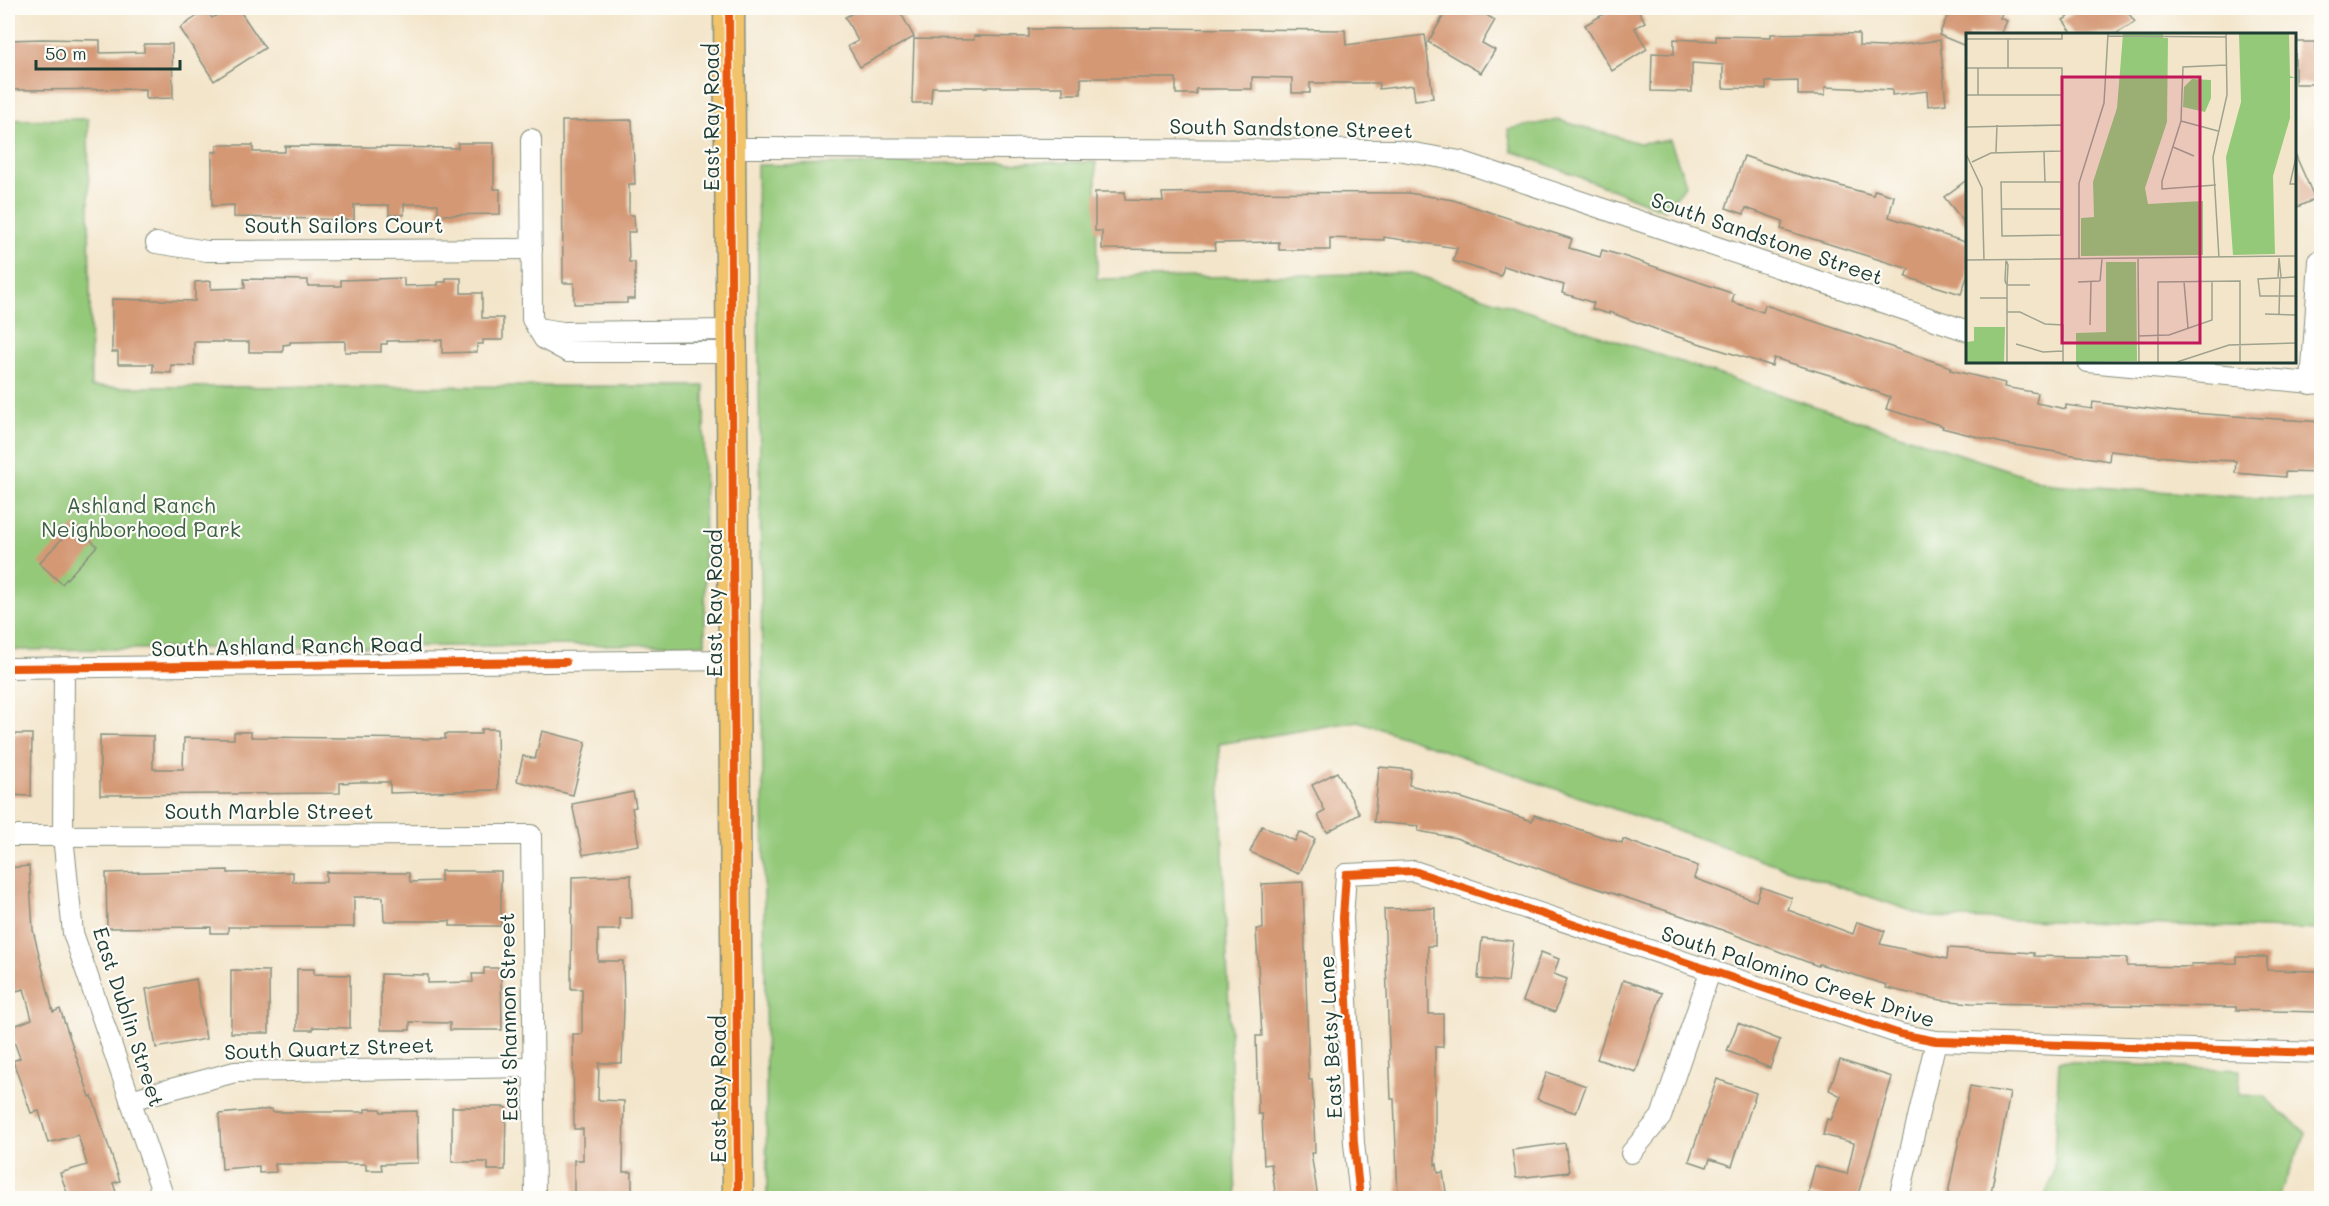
<svg xmlns="http://www.w3.org/2000/svg" width="2329" height="1206" font-family="Mali,sans-serif">
  <style>
    .green { fill: #94c97a; stroke: #5a8357; stroke-width: 1.5 }
    .building { fill: #d49875 }
    .lines { fill: none; stroke-linecap: round; stroke-linejoin: round }
    .street-casing { stroke: #89917f; stroke-width: 22 }
    .primary-casing { stroke: #89917f; stroke-width: 33 }
    .street { stroke: #fff; stroke-width: 20 }
    .primary { stroke: #f1c36a; stroke-width: 30 }
    .cycleway-casing { stroke: #fdfcf7; stroke-width: 11 }
    .cycleway { stroke: #e8590c; stroke-width: 8 }
    .labels { text-anchor: middle; stroke-width: 4.5; stroke-linejoin: round; paint-order: stroke }
    .street-label { font-size: 21px; fill: #1f3d34; stroke: #fdfcf7 }
    .park-label { font-size: 21px; fill: #3c6046; stroke: #fdfcf7 }
    .inset-road { fill: none; stroke: #9ea28e; stroke-width: 1.5 }
    .view { fill: #c2185b; fill-opacity: 0.15; stroke: #c2185b; stroke-width: 3 }
    .inset-edge { fill: none; stroke: #1f3d34; stroke-width: 3 }
  </style>
  <rect width="100%" height="100%" fill="#fdfcf7"/>
  <filter id="ink" filterUnits="userSpaceOnUse"><feTurbulence type="fractalNoise" baseFrequency=".0167" numOctaves="2"/><feDisplacementMap in="SourceGraphic" scale="12" xChannelSelector="R" yChannelSelector="G"/><feConvolveMatrix kernelMatrix="1 2 1 2 8 2 1 2 1" color-interpolation-filters="sRGB"/></filter>
  <filter id="wash" filterUnits="userSpaceOnUse"><feTurbulence type="fractalNoise" baseFrequency=".008" numOctaves="4" result="noise"/><feDisplacementMap in="SourceGraphic" scale="24" xChannelSelector="R" yChannelSelector="G"/><feGaussianBlur stdDeviation="1.35" result="paint"/><feColorMatrix in="noise" values="0 0 0 0 0 0 0 0 0 0 0 0 0 0 0 0 0 1.4 0 .05"/><feComposite in="paint" operator="in"/></filter>
  <g filter="url(#wash)">
    <rect width="100%" height="100%" fill="#f3e5ca"/>
    <g class="green">
      <polygon points="88,119 91,387 704,386 705,644 8,650 8,120"/>
      <polygon points="1558,120 1639,143 1670,140 1686,184 1665,210 1512,151 1508,129"/>
      <polygon points="1096,162 1097,279 1411,273 2051,484 2321,502 2321,930 1929,917 1358,721 1219,744 1236,1198 767,1198 757,165"/>
      <polygon points="2059,1061 2240,1070 2239,1095 2263,1096 2306,1133 2278,1198 2044,1198 2053,1177"/>
    </g>
    <g id="blocks">
      <g class="building">
        <polygon points="229,8 238,8 265,48 214,81 180,28 206,10 212,18"/>
        <polygon points="863,8 898,8 914,37 860,67 848,46 858,41 845,17"/>
        <polygon points="1448,8 1474,8 1495,20 1482,43 1495,50 1481,73 1428,42"/>
        <polygon points="1614,8 1637,8 1645,22 1635,28 1647,49 1612,71 1585,25"/>
        <polygon points="1951,8 2004,8 2000,18 2007,21 2001,34 1968,34 1968,47 1939,35"/>
        <polygon points="2082,8 2125,8 2135,22 2116,34 2073,34 2063,20"/>
        <polygon points="1143,28 1345,30 1346,45 1425,35 1433,98 1415,100 1413,85 1379,89 1379,83 1310,83 1310,93 1292,93 1292,78 1252,77 1252,89 1196,89 1196,94 1176,94 1176,78 1081,78 1081,94 1063,94 1063,87 932,87 931,103 912,103 914,39 974,40 974,36 1029,37 1029,29"/>
        <polygon points="1824,33 1859,34 1859,46 1884,47 1940,40 1946,104 1928,106 1927,91 1892,95 1892,90 1825,87 1825,95 1798,95 1798,81 1766,82 1766,89 1723,88 1723,65 1692,63 1692,92 1651,91 1652,53 1674,54 1674,39 1716,41 1716,36 1771,37 1771,34"/>
        <polygon points="43,39 100,40 100,53 144,52 144,44 172,44 173,98 146,99 146,89 8,90 8,40"/>
        <polygon points="2295,42 2315,42 2315,50 2322,50 2322,84 2295,84"/>
        <polygon points="632,120 635,184 629,184 629,215 634,215 635,232 628,232 629,262 635,262 635,299 627,299 627,303 574,304 574,283 563,283 562,121"/>
        <polygon points="458,143 494,143 494,189 500,189 500,214 438,215 438,204 404,204 404,215 389,215 389,205 354,205 354,220 234,217 234,205 212,206 212,152 217,152 217,145 253,145 253,152 285,152 285,146 458,148"/>
        <polygon points="2295,154 2315,199 2295,208"/>
        <polygon points="1744,156 1797,174 1873,195 1875,190 1894,196 1889,217 1968,243 1968,274 1961,294 1906,277 1909,269 1781,229 1783,221 1746,208 1744,214 1726,208"/>
        <polygon points="1968,179 1968,227 1944,197"/>
        <polygon points="1095,192 1125,192 1125,200 1163,201 1162,193 1213,192 1408,193 1453,200 1572,239 1569,248 1600,257 1602,250 1626,257 1734,294 1732,302 1763,312 1765,305 1951,367 1950,370 2005,383 2004,387 2038,393 2036,403 2066,409 2066,405 2092,409 2093,402 2177,412 2322,422 2322,473 2285,472 2285,477 2235,473 2236,461 2188,459 2110,451 2109,461 2002,443 1942,428 1943,426 1886,409 1890,397 1836,377 1774,358 1772,366 1669,334 1609,312 1609,314 1592,309 1594,303 1562,293 1564,285 1504,266 1501,276 1453,261 1457,248 1384,237 1384,240 1330,238 1330,250 1279,250 1279,242 1214,243 1215,250 1102,249 1102,231 1095,231"/>
        <polygon points="404,278 404,286 438,285 438,282 446,282 446,278 461,278 461,293 482,293 482,318 503,318 503,340 483,340 483,344 477,344 477,352 442,353 442,340 387,341 387,344 381,344 381,352 345,352 345,341 290,342 290,344 283,345 283,352 249,352 249,342 194,342 194,366 171,365 171,373 153,372 153,364 118,364 118,352 112,352 112,299 195,301 195,282 211,281 211,289 245,288 244,279 308,280 308,286 341,286 341,280"/>
        <polygon points="75,525 97,546 62,584 39,563"/>
        <polygon points="481,729 497,729 498,790 390,793 390,782 357,782 340,783 340,793 100,795 100,735 153,736 153,769 183,769 184,738 234,739 234,732 251,732 251,737 445,739 445,734 481,734"/>
        <polygon points="542,731 586,742 573,795 517,781 523,756 535,759"/>
        <polygon points="14,734 32,734 31,796 8,795 8,739 14,739"/>
        <polygon points="1379,767 1411,770 1409,785 1465,799 1532,821 1534,815 1622,843 1623,839 1698,866 1694,878 1756,901 1761,887 1792,898 1788,910 1853,934 1857,922 1885,931 1880,944 1947,959 1948,948 2034,953 2034,956 2127,958 2127,966 2192,967 2191,964 2237,963 2237,957 2267,957 2267,970 2319,971 2317,1012 2236,1010 2236,1007 1971,1003 1941,1000 1886,988 1887,985 1819,964 1818,966 1701,922 1556,875 1456,838 1418,831 1419,826 1374,822"/>
        <polygon points="1337,772 1360,814 1327,832 1318,815 1325,811 1312,785"/>
        <polygon points="633,792 636,807 632,808 639,845 583,855 572,804"/>
        <polygon points="1262,826 1295,841 1299,832 1315,839 1299,874 1250,852"/>
        <polygon points="29,866 33,930 53,1012 60,1009 90,1097 92,1096 120,1181 113,1183 118,1198 69,1198 60,1173 87,1165 78,1135 48,1143 39,1111 31,1113 13,1061 20,1058 9,1028 32,1019 24,989 8,993 8,868"/>
        <polygon points="228,870 228,873 293,872 293,882 326,882 326,872 409,873 410,882 441,881 441,871 501,871 501,926 450,926 450,921 384,921 383,897 354,897 354,927 228,927 228,933 211,933 211,927 107,928 106,873"/>
        <polygon points="631,875 632,918 620,918 620,930 598,930 598,961 623,961 624,1007 622,1063 599,1063 598,1100 624,1101 623,1172 632,1172 632,1193 627,1193 627,1198 574,1198 574,1160 583,1160 583,1129 574,1129 573,1034 582,1034 582,989 571,989 572,877"/>
        <polygon points="1303,882 1309,1080 1312,1080 1314,1121 1315,1153 1311,1153 1318,1198 1276,1198 1271,1164 1264,1165 1262,1114 1258,1114 1256,1036 1262,1036 1256,929 1263,929 1262,884"/>
        <polygon points="1435,908 1435,946 1428,946 1429,1014 1443,1014 1443,1047 1435,1047 1435,1165 1437,1164 1438,1173 1443,1172 1446,1192 1398,1197 1394,1099 1391,1099 1384,909"/>
        <polygon points="1482,938 1513,941 1508,982 1478,979"/>
        <polygon points="1541,952 1559,959 1554,974 1567,979 1555,1012 1523,1001"/>
        <polygon points="484,968 501,968 502,1030 450,1030 450,1023 410,1022 410,1030 381,1030 381,974 428,975 428,983 473,982 472,974 484,974"/>
        <polygon points="297,969 314,969 314,974 350,975 350,1028 313,1027 313,1030 297,1030"/>
        <polygon points="231,970 269,971 269,1033 231,1033"/>
        <polygon points="196,979 206,1039 156,1048 146,989"/>
        <polygon points="1623,980 1662,993 1636,1072 1597,1059"/>
        <polygon points="1738,1023 1780,1040 1770,1068 1727,1051"/>
        <polygon points="1840,1060 1892,1077 1857,1198 1828,1198 1808,1193 1815,1166 1847,1174 1854,1143 1823,1135 1827,1119 1831,1120 1841,1096 1829,1090"/>
        <polygon points="1547,1072 1586,1086 1576,1113 1537,1099"/>
        <polygon points="1717,1079 1756,1093 1732,1166 1710,1159 1707,1167 1689,1161"/>
        <polygon points="1970,1086 2010,1093 1990,1198 1947,1198"/>
        <polygon points="452,1107 506,1107 505,1170 488,1170 488,1162 452,1162"/>
        <polygon points="272,1109 272,1112 365,1112 365,1109 380,1109 381,1112 417,1111 418,1163 381,1164 382,1170 366,1170 366,1164 275,1164 276,1172 259,1173 259,1166 222,1169 219,1114"/>
        <polygon points="1565,1143 1569,1172 1516,1178 1512,1150"/>
      </g>
    </g>
  </g>
  <g filter="url(#ink)">
    <use href="#blocks" fill-opacity="0" stroke="#89917f" stroke-width="1.5"/>
    <g class="lines">
      <g class="street-casing">
        <g id="street">
          <polyline points="531,139 532,319 544,339 568,352 731,352"/>
          <polyline points="730,148 1397,150 1460,161 1968,331"/>
          <polyline points="156,243 207,251 532,249"/>
          <polyline points="537,328 563,332 731,330"/>
          <polyline points="2088,362 2322,384"/>
          <polyline points="2311,384 2319,261"/>
          <polyline points="64,667 63,836 73,933 164,1198"/>
          <polyline points="8,668 734,660"/>
          <polyline points="8,836 531,835 535,1198"/>
          <polyline points="130,1100 235,1072 534,1067"/>
          <polyline points="1631,1153 1661,1117 1711,969"/>
          <polyline points="1360,1198 1354,1143 1343,918 1346,874 1414,871 1900,1034 1936,1041 2322,1053"/>
          <polyline points="1899,1198 1936,1041"/>
        </g>
      </g>
      <g class="primary-casing">
        <polyline id="primary" points="729,8 738,1198"/>
      </g>
      <use href="#street" class="street"/>
      <use href="#primary" class="primary"/>
      <g class="cycleway-casing">
        <g id="cycleway">
          <polyline points="729,8 738,1198"/>
          <polyline points="8,668 566,662"/>
          <polyline points="1360,1198 1354,1143 1343,918 1346,874 1414,871 1900,1034 1936,1041 2322,1053"/>
        </g>
      </g>
      <use href="#cycleway" class="cycleway"/>
    </g>
  </g>
  <g class="labels">
    <g class="street-label">
      <text transform="translate(712 117) rotate(-90)" y="7">East Ray Road</text>
      <text transform="translate(1291 129) rotate(1)" y="7">South Sandstone Street</text>
      <text x="344" y="233">South Sailors Court</text>
      <text transform="translate(1767 239) rotate(19)" y="7">South Sandstone Street</text>
      <text transform="translate(715 603) rotate(-90)" y="7">East Ray Road</text>
      <text transform="translate(287 647) rotate(-1)" y="7">South Ashland Ranch Road</text>
      <text x="269" y="819">South Marble Street</text>
      <text transform="translate(1798 977) rotate(18)" y="7">South Palomino Creek Drive</text>
      <text transform="translate(128 1017) rotate(72)" y="7">East Dublin Street</text>
      <text transform="translate(509 1017) rotate(-91)" y="7">East Shannon Street</text>
      <text transform="translate(1331 1037) rotate(-93)" y="7">East Betsy Lane</text>
      <text transform="translate(329 1049) rotate(-2)" y="7">South Quartz Street</text>
      <text transform="translate(719 1089) rotate(-90)" y="7">East Ray Road</text>
    </g>
    <g class="park-label">
      <text x="141" y="513">Ashland Ranch<tspan x="141" dy="24">Neighborhood Park</tspan></text>
    </g>
  </g>
  <g transform="translate(1966 33)">
    <rect width="330" height="330" fill="#f3e5ca"/>
    <path d="M 157,1 L 197,1 L 197,5 L 202,5 L 201,89 L 179,155 L 182,171 L 237,168 L 237,222 L 115,223 L 115,185 L 128,184 L 127,149 L 151,75 ZM 273,1 L 323,1 L 324,43 L 330,45 L 324,45 L 324,85 L 307,143 L 309,221 L 267,222 L 260,124 L 275,69 ZM 226,46 L 245,47 L 245,65 L 239,79 L 217,74 L 218,54 ZM 140,229 L 170,229 L 171,328 L 110,329 L 110,300 L 140,299 ZM 8,294 L 39,294 L 38,329 L 0,329 L 0,309 L 8,308 Z" fill="#94c97a"/>
    <path class="inset-road" d="M 142,3 L 260,4M 0,6 L 96,6 L 96,1M 0,35 L 96,35 L 96,62 L 0,62M 12,35 L 12,62M 42,35 L 42,6M 215,88 L 252,98M 0,94 L 96,92 L 96,118 L 25,120 L 6,129M 207,114 L 228,123M 30,119 L 31,92M 78,119 L 79,149M 0,121 L 16,155 L 18,227M 330,124 L 324,151 L 330,151M 35,149 L 95,149 L 95,202 L 36,203 ZM 250,152 L 196,156 L 196,148 L 215,88 L 217,34 L 260,32M 36,176 L 95,176M 253,225 L 247,124 L 261,62 L 260,1M 313,225 L 315,244M 113,226 L 113,150 L 138,70 L 142,1M 172,226 L 173,329M 0,227 L 330,223M 40,227 L 42,232 L 41,252 L 39,248 ZM 312,244 L 313,225M 330,244 L 292,246 L 294,263 L 330,263M 134,248 L 136,226M 112,249 L 134,248M 218,249 L 222,295M 14,265 L 41,265M 41,279 L 54,279 L 79,291 L 97,292 L 97,329M 299,281 L 330,282M 313,281 L 314,244M 124,292 L 125,249M 172,303 L 203,302 L 246,287 L 246,249M 50,311 L 77,319 L 97,318M 41,329 L 41,252 L 64,252M 192,329 L 192,249 L 274,248 L 274,329M 211,329 L 263,312 L 330,310"/>
    <path class="view" d="M 96,44 L 234,44 L 234,310 L 96,310 Z"/>
    <rect width="330" height="330" class="inset-edge"/>
  </g>
  <rect width="2329" height="1206" fill="none" stroke="#fdfcf7" stroke-width="30"/>
  <path d="M36 60v9h144v-9" fill="none" stroke="#1f3d34" stroke-width="3"/>
  <text x="45" y="60" font-size="18" fill="#1f3d34" stroke="#fdfcf7" stroke-width="4.5" paint-order="stroke">50 m</text>
</svg>
